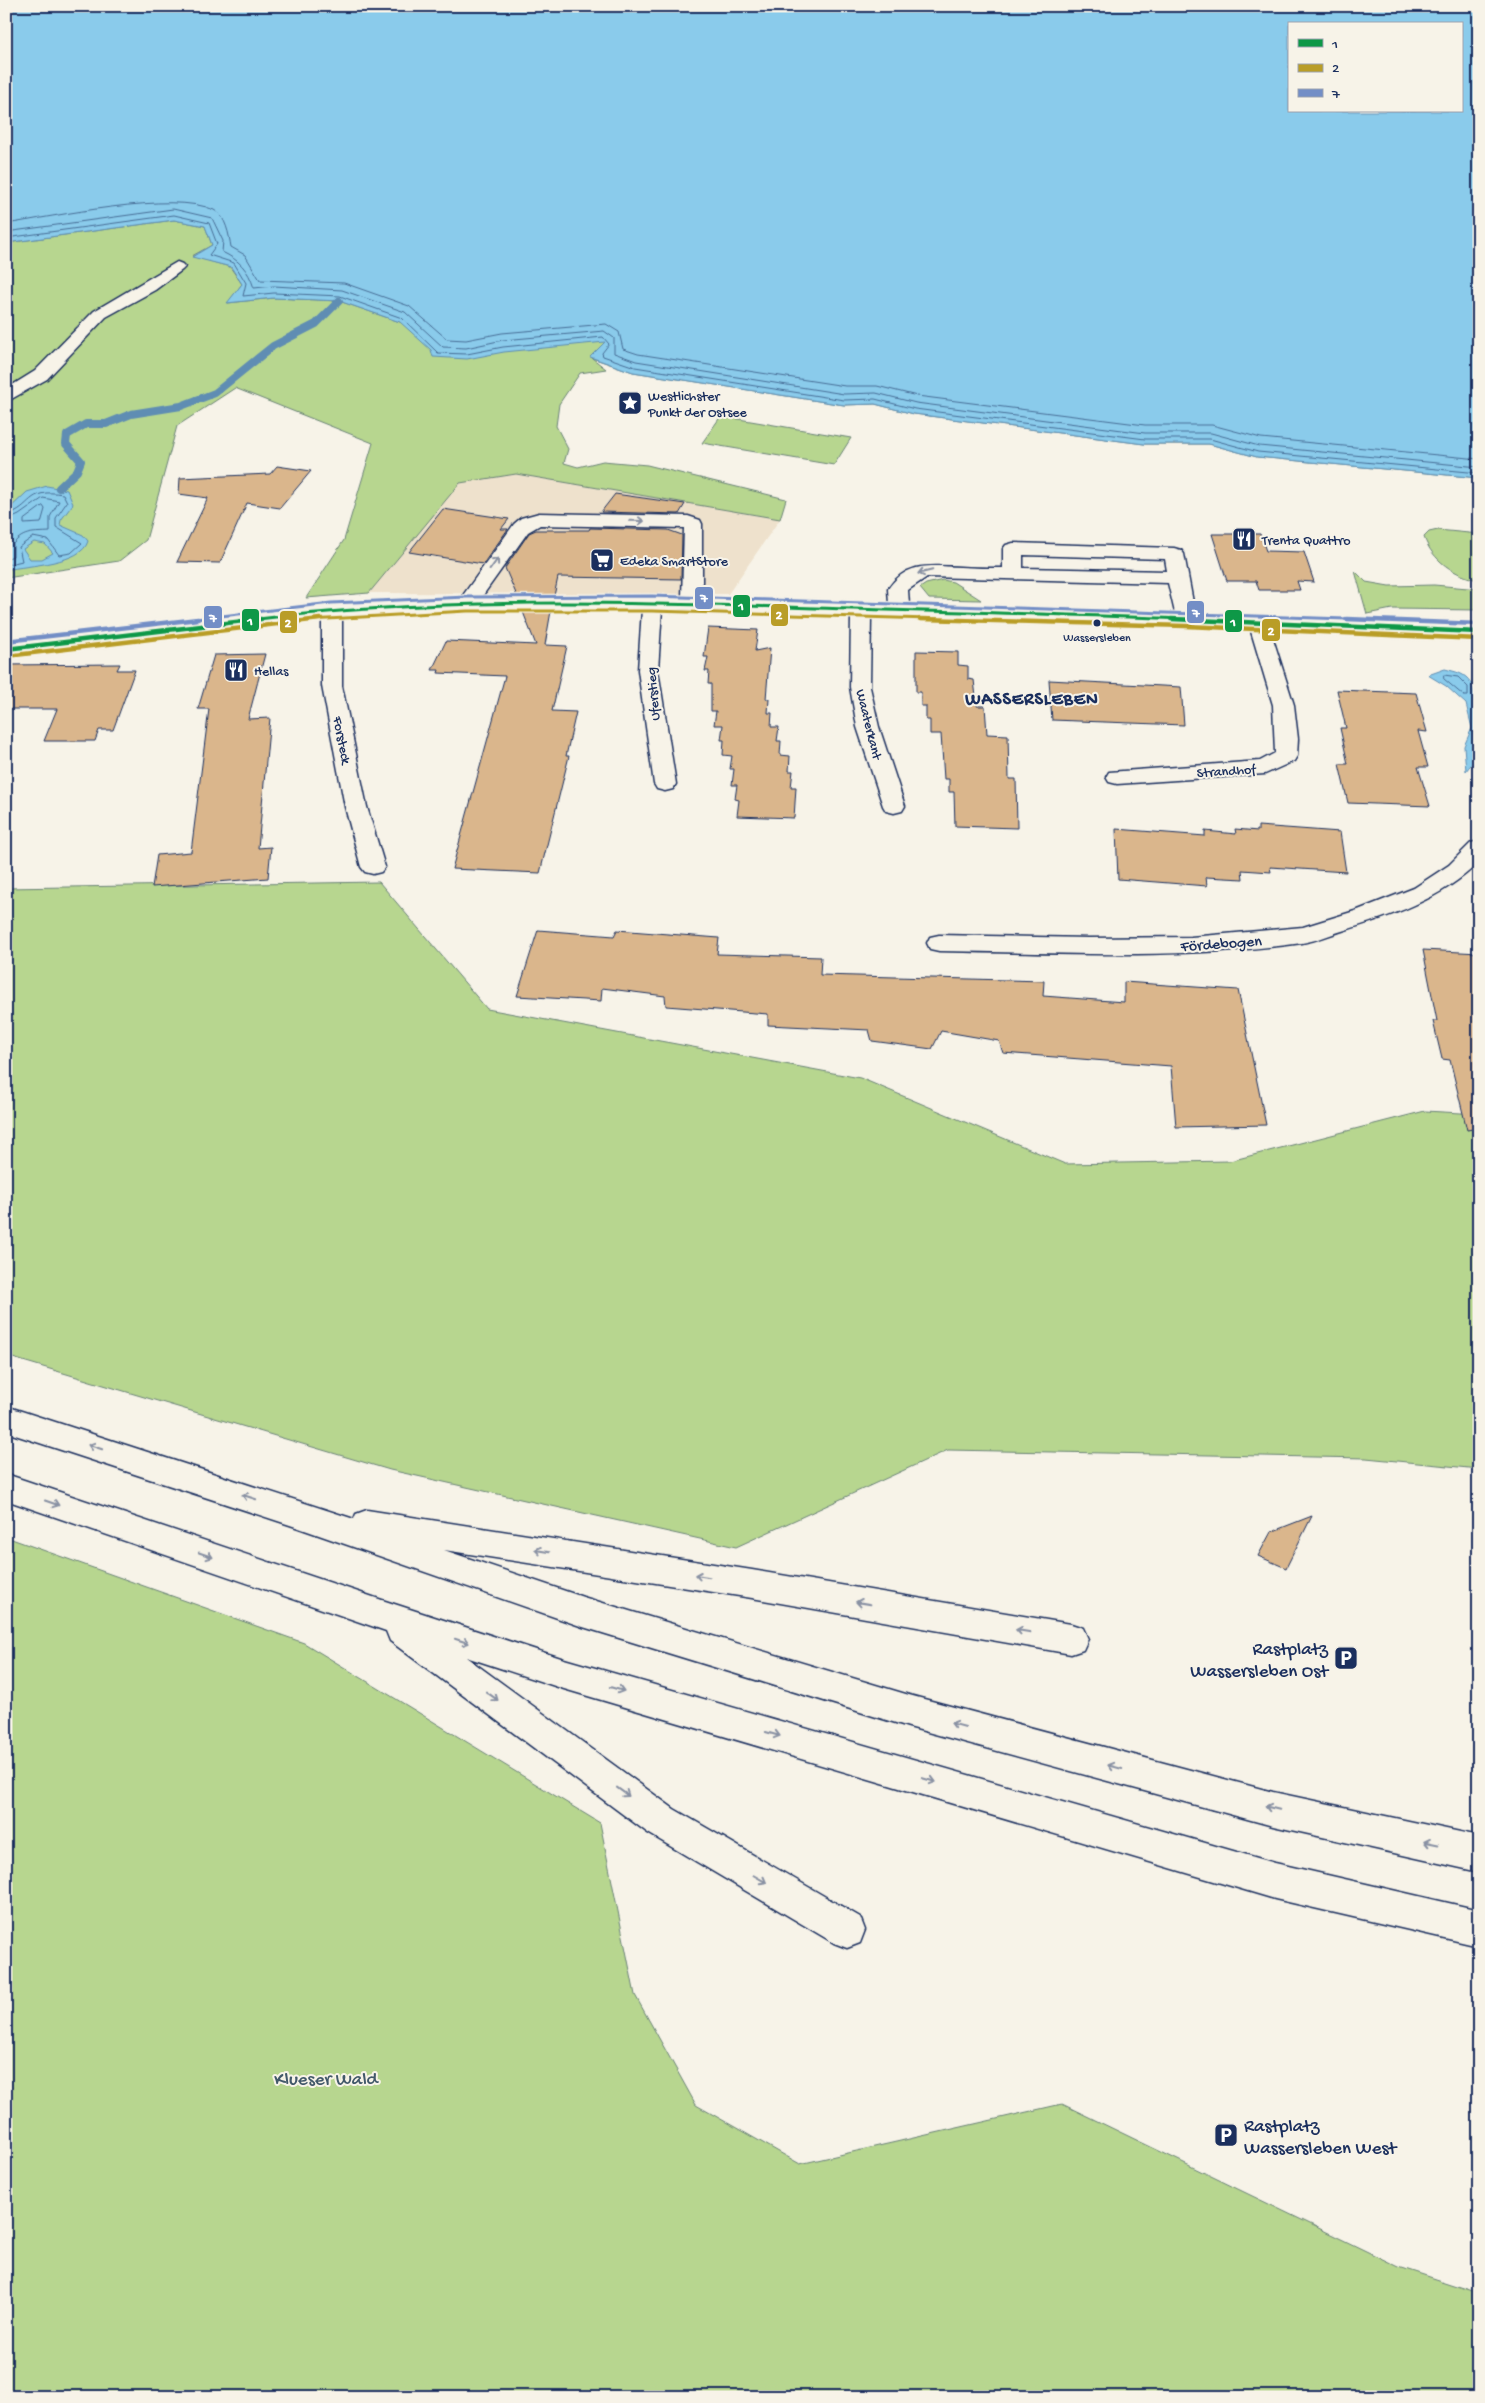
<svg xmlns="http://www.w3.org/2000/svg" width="1485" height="2403" font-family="'Gochi Hand',sans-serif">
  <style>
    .built { fill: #eee1cc }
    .green { fill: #b7d68f; stroke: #698276 }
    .water { fill: #8acbeb; stroke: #5e8db3; fill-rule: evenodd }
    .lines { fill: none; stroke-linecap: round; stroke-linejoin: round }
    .shore { stroke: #476d96; stroke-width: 1 }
    .stream { stroke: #5e8db3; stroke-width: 8 }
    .building { fill: #dab68c; stroke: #1b2f5e }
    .minor-casing { stroke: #1b2f5e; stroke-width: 3 }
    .highway-casing { stroke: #1b2f5e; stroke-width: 3 }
    .minor { fill: #f7f3e8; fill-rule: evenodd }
    .highway { fill: #f7f3e8; fill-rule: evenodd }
    .bus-1-far1-casing { stroke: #f7f3e8; stroke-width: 5.5 }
    .bus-1-casing { stroke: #f7f3e8; stroke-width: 8 }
    .bus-2-far1-casing { stroke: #f7f3e8; stroke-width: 5.5 }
    .bus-2-casing { stroke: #f7f3e8; stroke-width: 8 }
    .bus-3-far1-casing { stroke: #f7f3e8; stroke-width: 5.5 }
    .bus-3-casing { stroke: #f7f3e8; stroke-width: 8 }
    .bus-1-far1 { stroke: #0e9847; stroke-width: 3 }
    .bus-1 { stroke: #0e9847; stroke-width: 4.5 }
    .bus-2-far1 { stroke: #b99d27; stroke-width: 3 }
    .bus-2 { stroke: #b99d27; stroke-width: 4.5 }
    .bus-3-far1 { stroke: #738ec6; stroke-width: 3 }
    .bus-3 { stroke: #738ec6; stroke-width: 4.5 }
    .oneway { stroke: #8991a3 }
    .bus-dot { fill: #1b2f5e; stroke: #f7f3e8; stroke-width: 2 }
    .labels { text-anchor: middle; stroke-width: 4; stroke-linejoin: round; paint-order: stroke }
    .far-bus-label { font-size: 12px; fill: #1b2f5e; stroke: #f7f3e8 }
    .far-poi-label { font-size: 14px; fill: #1b2f5e; stroke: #f7f3e8; text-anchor: start }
    .far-street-label { font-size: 14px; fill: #1b2f5e; stroke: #f7f3e8 }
    .street-label { font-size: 16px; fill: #1b2f5e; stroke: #f7f3e8 }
    .far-district-label { font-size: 18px; font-weight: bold; letter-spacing: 1px; fill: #1b2f5e; stroke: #f7f3e8 }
    .near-poi-label { font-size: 19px; fill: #1b2f5e; stroke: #f7f3e8; text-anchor: end }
    .near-park-label { font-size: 19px; fill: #42596a; stroke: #f7f3e8 }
    .line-badge { stroke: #f7f3e8; stroke-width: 2 }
    .badge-label { font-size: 14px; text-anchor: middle; font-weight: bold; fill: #fff }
  </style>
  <rect width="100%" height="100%" fill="#f7f3e8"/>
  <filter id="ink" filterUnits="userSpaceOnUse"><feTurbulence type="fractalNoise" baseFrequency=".02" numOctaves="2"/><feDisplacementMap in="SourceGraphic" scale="10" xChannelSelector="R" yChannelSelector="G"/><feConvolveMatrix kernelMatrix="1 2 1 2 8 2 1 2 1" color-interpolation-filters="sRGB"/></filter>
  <g filter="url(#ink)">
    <polygon class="built" points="516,474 780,519 728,594 369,593 459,483"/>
    <g class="green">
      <polygon points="174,220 205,226 212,245 192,256 230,267 242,284 228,303 274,298 339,301 400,322 600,334 1479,478 1257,457 1209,444 1144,444 914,414 875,404 844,405 633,372 592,358 606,369 580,373 559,404 556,426 568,449 564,463 578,467 603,461 647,465 786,499 780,519 516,474 460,483 369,593 306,598 344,540 373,443 235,388 177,426 146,540 119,561 6,578 6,243"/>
      <polygon points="721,416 851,438 834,465 702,443"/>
      <path d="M 1438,530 L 1479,534 L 1479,580 C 1455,576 1432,560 1424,537 L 1429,532 Z"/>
      <polygon points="1355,571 1366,582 1389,586 1434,585 1479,589 1479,610 1392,609 1367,614"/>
      <polygon points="943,580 953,582 981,600 929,599 920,588 926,584"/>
      <polygon points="379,882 487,1009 860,1078 1065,1164 1230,1161 1425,1111 1479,1114 1479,1469 1366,1458 948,1450 736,1547 390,1470 6,1356 6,888"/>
      <polygon points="6,1537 304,1643 600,1823 635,1995 696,2105 800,2164 1062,2104 1399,2267 1479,2293 1479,2397 6,2397"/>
    </g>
    <g class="water">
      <path d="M 6,6 L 1479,6 L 1479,478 L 1257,457 L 1209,444 L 1144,444 L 914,414 L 875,404 L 844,405 L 633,372 L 590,357 L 605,342 L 504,352 L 467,359 L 433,357 L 431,350 L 400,322 L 339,301 L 274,298 L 227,303 L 242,284 L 231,267 L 192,257 L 212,245 L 205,226 L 174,220 L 6,243 ZM 1289,24 L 1461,24 L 1461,111 L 1289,111 Z"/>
      <path d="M 47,486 L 67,490 L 73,504 L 61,520 L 60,525 L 83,535 L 88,541 C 82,564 28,565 6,570 L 6,512 L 27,492 ZM 34,542 L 45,544 L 53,553 L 42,559 L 30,559 L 23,549 Z"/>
      <path d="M 1445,669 C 1456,672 1465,673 1471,683 C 1475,689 1481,749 1478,756 C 1476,761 1469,766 1466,771 L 1464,746 L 1472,728 L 1466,704 L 1446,686 L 1428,675 Z"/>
    </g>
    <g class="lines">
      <g class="shore">
        <path d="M 6,224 C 52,217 174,190 214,210 C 226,216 229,235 231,247 L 245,255 L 260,280 L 344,283 L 409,306 L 447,339 L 466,340 L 502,333 L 606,324 L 619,332 L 623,349 L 638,354 L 845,386 L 877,386 L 917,396 L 1145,425 L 1212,425 L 1261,438 L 1479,459"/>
        <path d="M 6,232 L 173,209 L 212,218 L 223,241 L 222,252 C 239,260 248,269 254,288 L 274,286 L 342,290 L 405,312 L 443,347 L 466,348 L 503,340 L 604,331 L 614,338 L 614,353 L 636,361 L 844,394 L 876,393 L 916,403 L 1145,433 L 1211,433 L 1259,446 L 1479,467"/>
        <polyline points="6,238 174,215 209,223 217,244 209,255 234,263 246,283 243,296 274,293 340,296 402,318 438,353 467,354 503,347 603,337 609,344 602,353 603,356 635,367 844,400 875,399 915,409 1145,439 1210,439 1258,452 1479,473"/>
        <polygon points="43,506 45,509 41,523 24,524 24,520"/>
        <path d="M 6,515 C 34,507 25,488 63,494 L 67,502 L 56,518 L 56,527 L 82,543 L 71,553 L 59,555 L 48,540 L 33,537 L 19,547 L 22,561 L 6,565"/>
        <path d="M 6,521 L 19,515 L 43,498 L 59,501 L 50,517 L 50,532 C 34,533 24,531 13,544 L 13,556 L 6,559"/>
        <polygon points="1444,675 1458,677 1468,687 1468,696 1464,696 1444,679"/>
      </g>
      <polyline class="stream" points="59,488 77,471 81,461 66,444 67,435 86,424 106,424 131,414 181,406 215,393 273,346 316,324 339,301"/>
    </g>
    <g class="building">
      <polygon points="277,466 311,471 280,508 247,503 220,563 177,562 208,498 179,494 180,478 270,474"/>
      <polygon points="615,494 685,504 679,514 601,512"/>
      <polygon points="443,509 509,519 501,529 508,529 483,564 409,552"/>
      <polygon points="590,528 668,530 682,535 681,579 558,577 554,596 517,596 505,568 529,533 536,530 589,530"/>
      <polygon points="1212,534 1260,534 1266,551 1304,552 1314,582 1297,581 1300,590 1259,590 1256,581 1227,581"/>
      <polygon points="551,611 545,645 567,646 552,711 576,712 566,756 569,756 540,873 452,869 505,676 438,673 439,670 432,670 446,641 536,645 523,612"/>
      <polygon points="708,628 758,630 755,651 770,648 766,699 769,699 768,713 772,713 771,727 779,727 777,741 781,741 780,755 790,756 789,771 793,771 791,787 796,787 794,818 737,816 739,800 735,799 737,785 732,785 734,769 730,769 732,756 723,755 724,740 721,740 723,725 714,725 716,711 711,711 711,684 708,684 709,671 705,671 708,657 704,657"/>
      <polygon points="916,651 958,652 958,665 968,666 968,679 974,680 977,706 985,706 987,734 1008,735 1009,779 1016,779 1017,828 955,826 954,792 949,792 949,779 944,779 941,734 930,734 930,720 926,720 926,706 921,706 921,692 916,692"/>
      <polygon points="265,654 248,719 270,718 258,848 271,847 268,878 152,887 157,855 191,852 209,709 198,709 214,655"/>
      <polygon points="120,664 117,670 135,670 113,730 99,730 95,741 44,741 57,709 6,709 6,665"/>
      <polygon points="1049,680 1181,687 1184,725 1052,720"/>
      <polygon points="1337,690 1416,693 1427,732 1418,731 1428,767 1418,767 1430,806 1348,803 1339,764 1348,764 1340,728 1346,728"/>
      <polygon points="1258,826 1340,832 1346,872 1270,867 1271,872 1242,870 1243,879 1206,877 1207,886 1118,879 1116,829 1205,836 1205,831 1236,834 1235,829 1258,831"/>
      <polygon points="538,930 614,936 617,930 719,938 717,954 821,957 820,975 1044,981 1043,996 1124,1002 1124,982 1238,990 1266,1125 1176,1127 1171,1066 1003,1053 999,1041 941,1031 932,1049 872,1041 869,1030 768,1025 768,1014 666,1006 665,996 602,988 601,1001 517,996"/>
      <polygon points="1423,950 1479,953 1479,1128 1467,1130 1450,1060 1442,1059 1433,1021 1437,1021"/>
      <polygon points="1312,1516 1286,1568 1258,1556 1271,1532"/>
    </g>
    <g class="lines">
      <g class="minor-casing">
        <g id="minor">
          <polygon points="177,262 182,264 185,267 182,270 155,290 106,317 47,379 6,402 6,389 35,371 94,311"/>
          <path d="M 539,513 L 688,516 L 700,520 L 702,524 L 702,599 L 889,604 L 888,589 C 907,561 931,566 960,567 C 974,568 989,568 1003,568 L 1003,549 L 1006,545 L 1013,543 L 1174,548 L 1181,550 L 1184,554 L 1195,613 L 1479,626 L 1479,638 L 1270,629 L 1294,705 L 1298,739 L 1297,756 L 1294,761 L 1265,774 L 1117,784 L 1109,782 L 1106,777 L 1109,772 L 1260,761 L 1275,753 L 1273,705 L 1250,628 L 871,616 L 870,687 L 879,727 L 905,806 L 902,811 L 894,813 L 886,811 L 883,806 L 857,727 L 850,687 L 851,615 L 662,609 L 658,670 L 676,784 L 673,789 L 665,791 L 657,789 L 654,784 L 638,670 L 642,609 L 467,610 L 342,616 L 342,686 L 367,807 L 385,867 L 381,872 L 373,874 L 365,872 L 361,867 L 345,807 L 322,686 L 322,617 L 6,655 L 6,643 L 332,604 L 461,598 L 514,524 L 521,518 ZM 540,525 L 684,528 L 682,598 L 481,598 L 528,532 ZM 1023,555 L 1165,559 L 1167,571 L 1023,568 ZM 927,577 L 1168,583 L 1175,613 L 909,605 L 908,590 Z"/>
          <path d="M 1479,841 L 1479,862 C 1442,899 1391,916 1342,931 C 1329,935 1316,941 1302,943 C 1182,960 1060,953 939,951 L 930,949 L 927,943 L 930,937 L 939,935 L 1089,938 L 1191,937 L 1303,927 L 1358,910 L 1414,888 L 1449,865 L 1471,843 Z"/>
        </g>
      </g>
      <g class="highway-casing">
        <g id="highway">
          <polygon points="6,1406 354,1519 356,1514 367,1510 752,1570 1071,1624 1083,1628 1088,1639 1083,1650 1071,1654 752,1598 444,1550 583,1597 909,1695 1273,1792 1479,1836 1479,1872 1273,1826 909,1727 583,1627 296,1527 6,1432"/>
          <polygon points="6,1474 382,1600 564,1659 1275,1863 1479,1910 1479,1946 1275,1899 564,1689 466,1657 674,1809 860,1917 865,1930 860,1943 847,1948 834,1943 648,1833 390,1641 386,1631 6,1500"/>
        </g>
      </g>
      <use href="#minor" class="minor"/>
      <use href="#highway" class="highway"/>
      <g class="bus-1-far1-casing">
        <path id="bus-1-far1" d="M 250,620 C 438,597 627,602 815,608 C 945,612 1074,614 1204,620"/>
      </g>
      <g class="bus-1-casing">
        <g id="bus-1">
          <polyline points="1171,619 1479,632"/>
          <polyline points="6,649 261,619"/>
        </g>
      </g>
      <g class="bus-2-far1-casing">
        <polyline id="bus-2-far1" points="310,620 467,611 652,611 965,620"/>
      </g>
      <g class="bus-2-casing">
        <g id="bus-2">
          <polyline points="920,619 1186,626 1479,639"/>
          <polyline points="7,656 320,619"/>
        </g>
      </g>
      <g class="bus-3-far1-casing">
        <polyline id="bus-3-far1" points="187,620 331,603 467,597 652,596 1376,620"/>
      </g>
      <g class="bus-3-casing">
        <g id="bus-3">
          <polyline points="1346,619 1479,624"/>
          <polyline points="6,641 198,619"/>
        </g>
      </g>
      <use href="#bus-1-far1" class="bus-1-far1"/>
      <use href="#bus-1" class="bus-1"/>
      <use href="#bus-2-far1" class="bus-2-far1"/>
      <use href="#bus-2" class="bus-2"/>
      <use href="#bus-3-far1" class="bus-3-far1"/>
      <use href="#bus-3" class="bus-3"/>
    </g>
    <defs><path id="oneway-shaft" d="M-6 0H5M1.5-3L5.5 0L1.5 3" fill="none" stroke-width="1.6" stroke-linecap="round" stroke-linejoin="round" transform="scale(1.25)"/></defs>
    <g class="oneway">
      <use href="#oneway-shaft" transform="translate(637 521) rotate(1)"/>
      <use href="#oneway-shaft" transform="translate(494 564) rotate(-54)"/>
      <use href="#oneway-shaft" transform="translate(925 572) rotate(167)"/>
      <use href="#oneway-shaft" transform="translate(95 1447) rotate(-162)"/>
      <use href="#oneway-shaft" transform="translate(249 1497) rotate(-162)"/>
      <use href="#oneway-shaft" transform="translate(52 1503) rotate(19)"/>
      <use href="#oneway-shaft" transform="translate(542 1551) rotate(-171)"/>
      <use href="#oneway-shaft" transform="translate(206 1555) rotate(19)"/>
      <use href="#oneway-shaft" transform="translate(702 1576) rotate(-171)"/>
      <use href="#oneway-shaft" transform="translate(863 1603) rotate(-170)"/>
      <use href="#oneway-shaft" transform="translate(1023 1631) rotate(-170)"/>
      <use href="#oneway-shaft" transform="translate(462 1641) rotate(18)"/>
      <use href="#oneway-shaft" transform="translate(617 1689) rotate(16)"/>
      <use href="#oneway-shaft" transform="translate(492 1696) rotate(36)"/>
      <use href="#oneway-shaft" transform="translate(958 1725) rotate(-165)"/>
      <use href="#oneway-shaft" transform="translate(773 1734) rotate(16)"/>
      <use href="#oneway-shaft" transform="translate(1115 1767) rotate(-165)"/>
      <use href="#oneway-shaft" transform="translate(929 1780) rotate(16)"/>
      <use href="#oneway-shaft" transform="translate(623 1792) rotate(36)"/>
      <use href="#oneway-shaft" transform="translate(1272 1808) rotate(-166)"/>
      <use href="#oneway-shaft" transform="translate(1431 1843) rotate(-168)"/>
      <use href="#oneway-shaft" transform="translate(760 1879) rotate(30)"/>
    </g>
  </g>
  <defs>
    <g id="sight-square" transform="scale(1.25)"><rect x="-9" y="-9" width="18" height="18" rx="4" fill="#1b2f5e" stroke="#f7f3e8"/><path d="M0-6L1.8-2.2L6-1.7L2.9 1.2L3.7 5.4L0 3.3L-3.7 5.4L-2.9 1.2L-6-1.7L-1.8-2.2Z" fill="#fff"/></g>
    <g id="restaurant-square" transform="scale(1.25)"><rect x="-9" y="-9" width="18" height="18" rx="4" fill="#1b2f5e" stroke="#f7f3e8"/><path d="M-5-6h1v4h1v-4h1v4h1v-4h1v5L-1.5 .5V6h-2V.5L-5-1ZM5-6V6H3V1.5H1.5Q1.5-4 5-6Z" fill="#fff"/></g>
    <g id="supermarket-square" transform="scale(1.25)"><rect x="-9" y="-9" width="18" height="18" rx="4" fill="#1b2f5e" stroke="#f7f3e8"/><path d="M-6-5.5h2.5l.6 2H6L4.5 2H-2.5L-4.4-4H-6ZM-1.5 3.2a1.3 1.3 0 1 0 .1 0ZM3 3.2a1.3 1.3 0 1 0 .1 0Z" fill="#fff"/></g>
    <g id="parking-square" transform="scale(1.25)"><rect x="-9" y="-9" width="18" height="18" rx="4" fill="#1b2f5e" stroke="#f7f3e8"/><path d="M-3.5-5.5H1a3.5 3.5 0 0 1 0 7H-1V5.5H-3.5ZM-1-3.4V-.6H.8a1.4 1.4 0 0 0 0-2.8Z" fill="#fff"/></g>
  </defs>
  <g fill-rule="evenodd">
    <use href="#sight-square" x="630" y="403"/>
    <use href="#restaurant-square" x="1244" y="539"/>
    <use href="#supermarket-square" x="602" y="560"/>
    <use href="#restaurant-square" x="236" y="670"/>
    <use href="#parking-square" x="1346" y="1658"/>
    <use href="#parking-square" x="1226" y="2135"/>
  </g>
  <circle class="bus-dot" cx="1097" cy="623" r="4.5"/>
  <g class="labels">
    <g class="far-bus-label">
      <text x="1097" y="641">Wassersleben</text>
    </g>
    <g class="far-poi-label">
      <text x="648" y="400">Westlichster<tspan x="648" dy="16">Punkt der Ostsee</tspan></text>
      <text x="1262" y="544">Trenta Quattro</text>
      <text x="620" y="565">Edeka SmartStore</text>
      <text x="254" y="675">Hellas</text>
    </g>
    <g class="far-street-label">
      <text transform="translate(652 694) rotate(-95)" y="5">Uferstieg</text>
      <text transform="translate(870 724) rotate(76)" y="5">Waaterkant</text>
      <text transform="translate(343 740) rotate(79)" y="5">Forsteck</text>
      <text transform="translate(1226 770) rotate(-4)" y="5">Strandhof</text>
    </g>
    <g class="street-label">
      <text transform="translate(1221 942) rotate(-4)" y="6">Fördebogen</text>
    </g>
    <g class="far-district-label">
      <text x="1032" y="704">WASSERSLEBEN</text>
    </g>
    <g class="near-poi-label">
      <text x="1328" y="1654">Rastplatz<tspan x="1328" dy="22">Wassersleben Ost</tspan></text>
      <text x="1244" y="2131" text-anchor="start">Rastplatz<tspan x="1244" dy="22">Wassersleben West</tspan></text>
    </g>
    <g class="near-park-label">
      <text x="326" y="2084">Klueser Wald</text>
    </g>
  </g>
  <g class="line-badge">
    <rect x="694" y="586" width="20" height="24" rx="5" fill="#738ec6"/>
    <rect x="732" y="594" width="19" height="24" rx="5" fill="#0e9847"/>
    <rect x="1186" y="600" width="19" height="24" rx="5" fill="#738ec6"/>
    <rect x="770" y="603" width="19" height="24" rx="5" fill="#b99d27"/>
    <rect x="203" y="605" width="20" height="24" rx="5" fill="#738ec6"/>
    <rect x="241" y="608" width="19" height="24" rx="5" fill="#0e9847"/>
    <rect x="1224" y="609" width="19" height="24" rx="5" fill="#0e9847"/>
    <rect x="279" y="610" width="19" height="24" rx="5" fill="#b99d27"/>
    <rect x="1261" y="618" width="20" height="24" rx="5" fill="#b99d27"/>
  </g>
  <g class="badge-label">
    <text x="704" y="602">7</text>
    <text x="741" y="610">1</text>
    <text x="1196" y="617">7</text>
    <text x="779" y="619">2</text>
    <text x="213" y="622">7</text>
    <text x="250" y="625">1</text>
    <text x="1233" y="626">1</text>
    <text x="288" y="627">2</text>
    <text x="1271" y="635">2</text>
  </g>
  <rect width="1485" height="2403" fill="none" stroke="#f7f3e8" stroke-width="25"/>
  <rect x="12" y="12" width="1460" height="2378" fill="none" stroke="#1b2f5e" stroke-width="2" filter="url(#ink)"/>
  <rect x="1288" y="22" width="175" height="90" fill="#f7f3e8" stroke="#9fa5b1"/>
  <rect x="1298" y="39" width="25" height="8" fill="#0e9847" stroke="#9fa5b1"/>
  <text x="1332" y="48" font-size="15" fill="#1b2f5e">1</text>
  <rect x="1298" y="64" width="25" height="8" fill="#b99d27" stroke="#9fa5b1"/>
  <text x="1332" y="72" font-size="15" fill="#1b2f5e">2</text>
  <rect x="1298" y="89" width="25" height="8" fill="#738ec6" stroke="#9fa5b1"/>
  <text x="1332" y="98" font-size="15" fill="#1b2f5e">7</text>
</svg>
